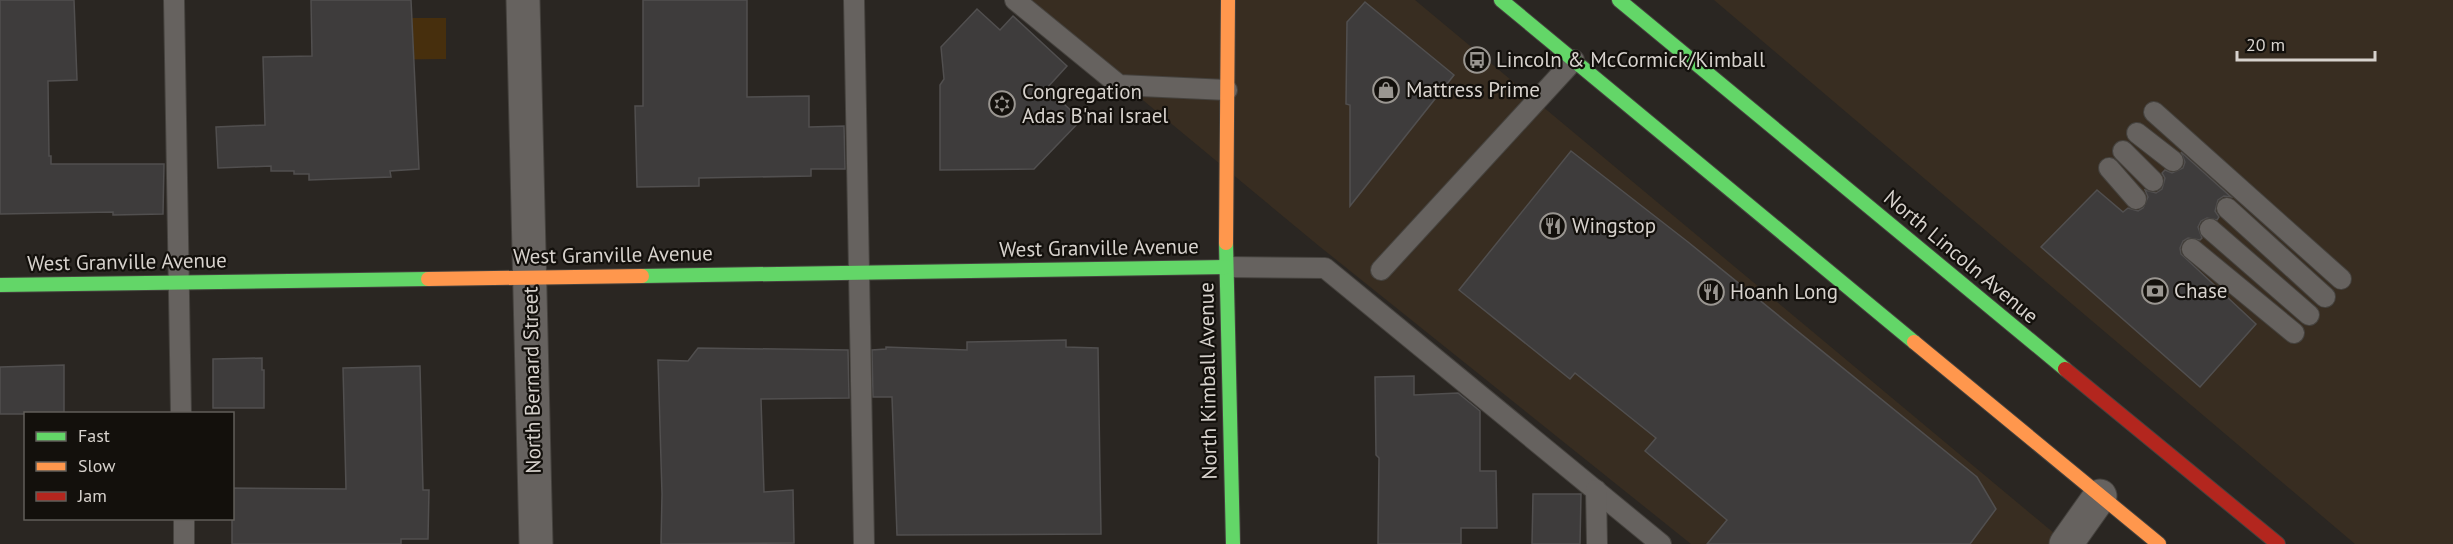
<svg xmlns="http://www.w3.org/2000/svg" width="2453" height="544" font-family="'PT Sans',sans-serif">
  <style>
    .built { fill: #382d21 }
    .green { fill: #472f0d }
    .building { fill: #3e3c3c; stroke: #514f4f; stroke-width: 1.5 }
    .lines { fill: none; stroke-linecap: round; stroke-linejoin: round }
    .lane-casing { stroke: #45423e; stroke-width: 22 }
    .street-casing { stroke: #45423e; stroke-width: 35 }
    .fast-casing { stroke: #45423e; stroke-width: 16 }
    .slow-casing { stroke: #45423e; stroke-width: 16 }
    .jam-casing { stroke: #45423e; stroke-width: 16 }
    .lane { stroke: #66625f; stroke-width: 20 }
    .street { stroke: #66625f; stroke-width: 33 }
    .fast { stroke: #63d668; stroke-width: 14 }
    .slow { stroke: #ff974d; stroke-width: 14 }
    .jam { stroke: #b3261e; stroke-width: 14 }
    .labels { text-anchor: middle; stroke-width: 4.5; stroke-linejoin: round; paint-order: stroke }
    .poi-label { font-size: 21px; fill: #d7d2cd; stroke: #13100c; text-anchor: start }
    .street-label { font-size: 21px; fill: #d7d2cd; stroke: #13100c }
  </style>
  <rect width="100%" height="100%" fill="#2a2622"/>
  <g class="built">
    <polygon points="1022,0 1415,0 2067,544 1691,544 1319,246"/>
    <polygon points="1714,0 2453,0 2453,544 2355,544"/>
  </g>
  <polygon class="green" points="359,18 446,18 446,59 359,60"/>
  <g class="building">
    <polygon points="0,0 74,0 77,80 48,81 49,156 51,156 51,164 164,164 163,214 113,215 113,212 0,214"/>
    <polygon points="311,0 411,0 419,169 390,171 391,177 309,180 309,174 294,174 294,171 271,171 271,166 218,168 216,127 265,125 263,57 312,56"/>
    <polygon points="643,0 747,0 747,97 809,96 809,127 844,126 845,169 811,169 811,176 699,178 699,186 637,187 635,106 643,106"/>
    <polygon points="1365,2 1454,75 1350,206 1350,105 1346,104 1347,22"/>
    <polygon points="977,9 1000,30 1013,16 1067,66 1047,88 1081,120 1034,169 940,170 940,85 944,79 941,47"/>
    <polygon points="1571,151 1688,242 1977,477 1996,509 1970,544 1707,544 1727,520 1645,451 1656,438 1575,373 1570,379 1459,290"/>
    <polygon points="2181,152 2231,197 2224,196 2218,200 2215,211 2219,217 2217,220 2207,218 2201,221 2198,227 2202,238 2200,240 2188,238 2183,241 2180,248 2181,254 2256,324 2200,387 2041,247 2097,190 2123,212 2128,208 2138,211 2143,208 2148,197 2145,190 2156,193 2162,189 2165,178 2162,173 2165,170 2172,173 2183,168 2185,162"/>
    <polygon points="1066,340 1066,347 1098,348 1101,534 897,535 892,397 873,397 872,350 886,349 886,347 967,350 967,342"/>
    <polygon points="698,348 848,350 849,398 761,399 764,492 793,490 794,543 661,544 662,494 658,360 688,361"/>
    <polygon points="262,358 262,370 264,370 264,408 213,408 213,359"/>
    <polygon points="64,365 64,414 0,414 0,367"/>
    <polygon points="420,366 423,490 429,490 428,539 401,539 401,544 232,544 232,488 346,489 343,368"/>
    <polygon points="1414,376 1414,395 1458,393 1480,411 1480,471 1496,471 1497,528 1461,528 1461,544 1378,544 1379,458 1376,455 1375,377"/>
    <polygon points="1533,494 1581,494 1580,544 1532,544"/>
  </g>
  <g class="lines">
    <g class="lane-casing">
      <g id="lane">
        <polyline points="174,0 181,414"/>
        <polyline points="854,0 864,544"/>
        <polyline points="1015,0 1119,85 1227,90"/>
        <polyline points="2154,112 2341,279"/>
        <polyline points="2137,133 2173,161"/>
        <polyline points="2123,151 2153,181"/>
        <polyline points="2109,168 2136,199"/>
        <polyline points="2227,208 2325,297"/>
        <polyline points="2210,229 2309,315"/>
        <polyline points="2192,249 2294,333"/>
        <polyline points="1226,267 1325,268 1661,544"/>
        <polyline points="1381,270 1574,60"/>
        <polyline points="1596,490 1597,544"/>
        <polyline points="184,518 184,544"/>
      </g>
    </g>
    <g class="street-casing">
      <g id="street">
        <polyline points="523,0 536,544"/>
        <polyline points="2066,544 2100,496"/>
      </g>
    </g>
    <g class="fast-casing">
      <g id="fast">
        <polyline points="1501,0 1914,342"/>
        <polyline points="1619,0 2065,369"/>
        <polyline points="1226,243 1233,544"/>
        <polyline points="642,276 1226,267"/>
        <polyline points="0,285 428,279"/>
      </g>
    </g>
    <g class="slow-casing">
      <g id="slow">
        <polyline points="1226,243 1228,0"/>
        <polyline points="428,279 642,276"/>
        <polyline points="1914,342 2159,544"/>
      </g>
    </g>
    <g class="jam-casing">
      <polyline id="jam" points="2065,369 2278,544"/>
    </g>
    <use href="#lane" class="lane"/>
    <use href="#street" class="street"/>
    <use href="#fast" class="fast"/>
    <use href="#slow" class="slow"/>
    <use href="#jam" class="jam"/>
  </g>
  <defs>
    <g id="bus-ring" transform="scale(1.35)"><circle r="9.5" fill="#13100c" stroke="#9a9691" stroke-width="1.5"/><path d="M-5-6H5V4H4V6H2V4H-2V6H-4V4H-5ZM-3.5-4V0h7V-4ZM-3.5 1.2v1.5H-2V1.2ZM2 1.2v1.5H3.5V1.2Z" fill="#9a9691"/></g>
    <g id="shop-ring" transform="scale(1.35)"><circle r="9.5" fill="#13100c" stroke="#9a9691" stroke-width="1.5"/><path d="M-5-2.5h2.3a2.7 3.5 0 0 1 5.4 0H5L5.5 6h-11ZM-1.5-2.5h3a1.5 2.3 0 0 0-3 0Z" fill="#9a9691"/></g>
    <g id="synagogue-ring" transform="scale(1.35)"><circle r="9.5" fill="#13100c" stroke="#9a9691" stroke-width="1.5"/><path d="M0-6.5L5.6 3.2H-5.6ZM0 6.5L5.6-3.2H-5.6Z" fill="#9a9691"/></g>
    <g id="restaurant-ring" transform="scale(1.35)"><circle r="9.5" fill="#13100c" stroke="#9a9691" stroke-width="1.5"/><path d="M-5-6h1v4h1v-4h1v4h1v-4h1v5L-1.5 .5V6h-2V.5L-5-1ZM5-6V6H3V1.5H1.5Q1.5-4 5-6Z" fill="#9a9691"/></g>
    <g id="bank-ring" transform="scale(1.35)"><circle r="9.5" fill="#13100c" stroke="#9a9691" stroke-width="1.5"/><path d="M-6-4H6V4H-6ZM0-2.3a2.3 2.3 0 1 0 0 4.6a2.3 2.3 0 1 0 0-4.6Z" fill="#9a9691"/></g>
  </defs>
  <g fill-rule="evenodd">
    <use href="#bus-ring" x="1477" y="60"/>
    <use href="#shop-ring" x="1386" y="90"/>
    <use href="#synagogue-ring" x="1002" y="104"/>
    <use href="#restaurant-ring" x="1553" y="226"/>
    <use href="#bank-ring" x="2155" y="291"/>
    <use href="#restaurant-ring" x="1711" y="292"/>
  </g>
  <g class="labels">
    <g class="poi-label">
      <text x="1496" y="67">Lincoln &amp; McCormick/Kimball</text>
      <text x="1406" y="97">Mattress Prime</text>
      <text x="1022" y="99">Congregation<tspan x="1022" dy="24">Adas B'nai Israel</tspan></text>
      <text x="1572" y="233">Wingstop</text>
      <text x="2174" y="298">Chase</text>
      <text x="1730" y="299">Hoanh Long</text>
    </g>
    <g class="street-label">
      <text transform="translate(1099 248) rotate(-1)" y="7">West Granville Avenue</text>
      <text transform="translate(613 255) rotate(-1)" y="7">West Granville Avenue</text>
      <text transform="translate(1961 257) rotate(40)" y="7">North Lincoln Avenue</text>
      <text transform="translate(127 262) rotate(-1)" y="7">West Granville Avenue</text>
      <text transform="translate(532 380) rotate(-91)" y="7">North Bernard Street</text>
      <text transform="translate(1208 381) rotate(-91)" y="7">North Kimball Avenue</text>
    </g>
  </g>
  <rect x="24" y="412" width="210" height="108" fill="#13100c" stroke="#615e59" stroke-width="1.5"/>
  <rect x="36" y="432" width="30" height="9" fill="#63d668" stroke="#615e59" stroke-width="1.5"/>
  <text x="78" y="442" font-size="18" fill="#d7d2cd">Fast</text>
  <rect x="36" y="462" width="30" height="9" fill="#ff974d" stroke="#615e59" stroke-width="1.5"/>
  <text x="78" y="472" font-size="18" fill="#d7d2cd">Slow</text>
  <rect x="36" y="492" width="30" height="9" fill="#b3261e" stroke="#615e59" stroke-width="1.5"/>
  <text x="78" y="502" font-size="18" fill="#d7d2cd">Jam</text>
  <path d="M2237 51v9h138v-9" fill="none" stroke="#d7d2cd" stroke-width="3"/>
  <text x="2246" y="51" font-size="18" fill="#d7d2cd" stroke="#13100c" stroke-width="4.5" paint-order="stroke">20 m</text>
</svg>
